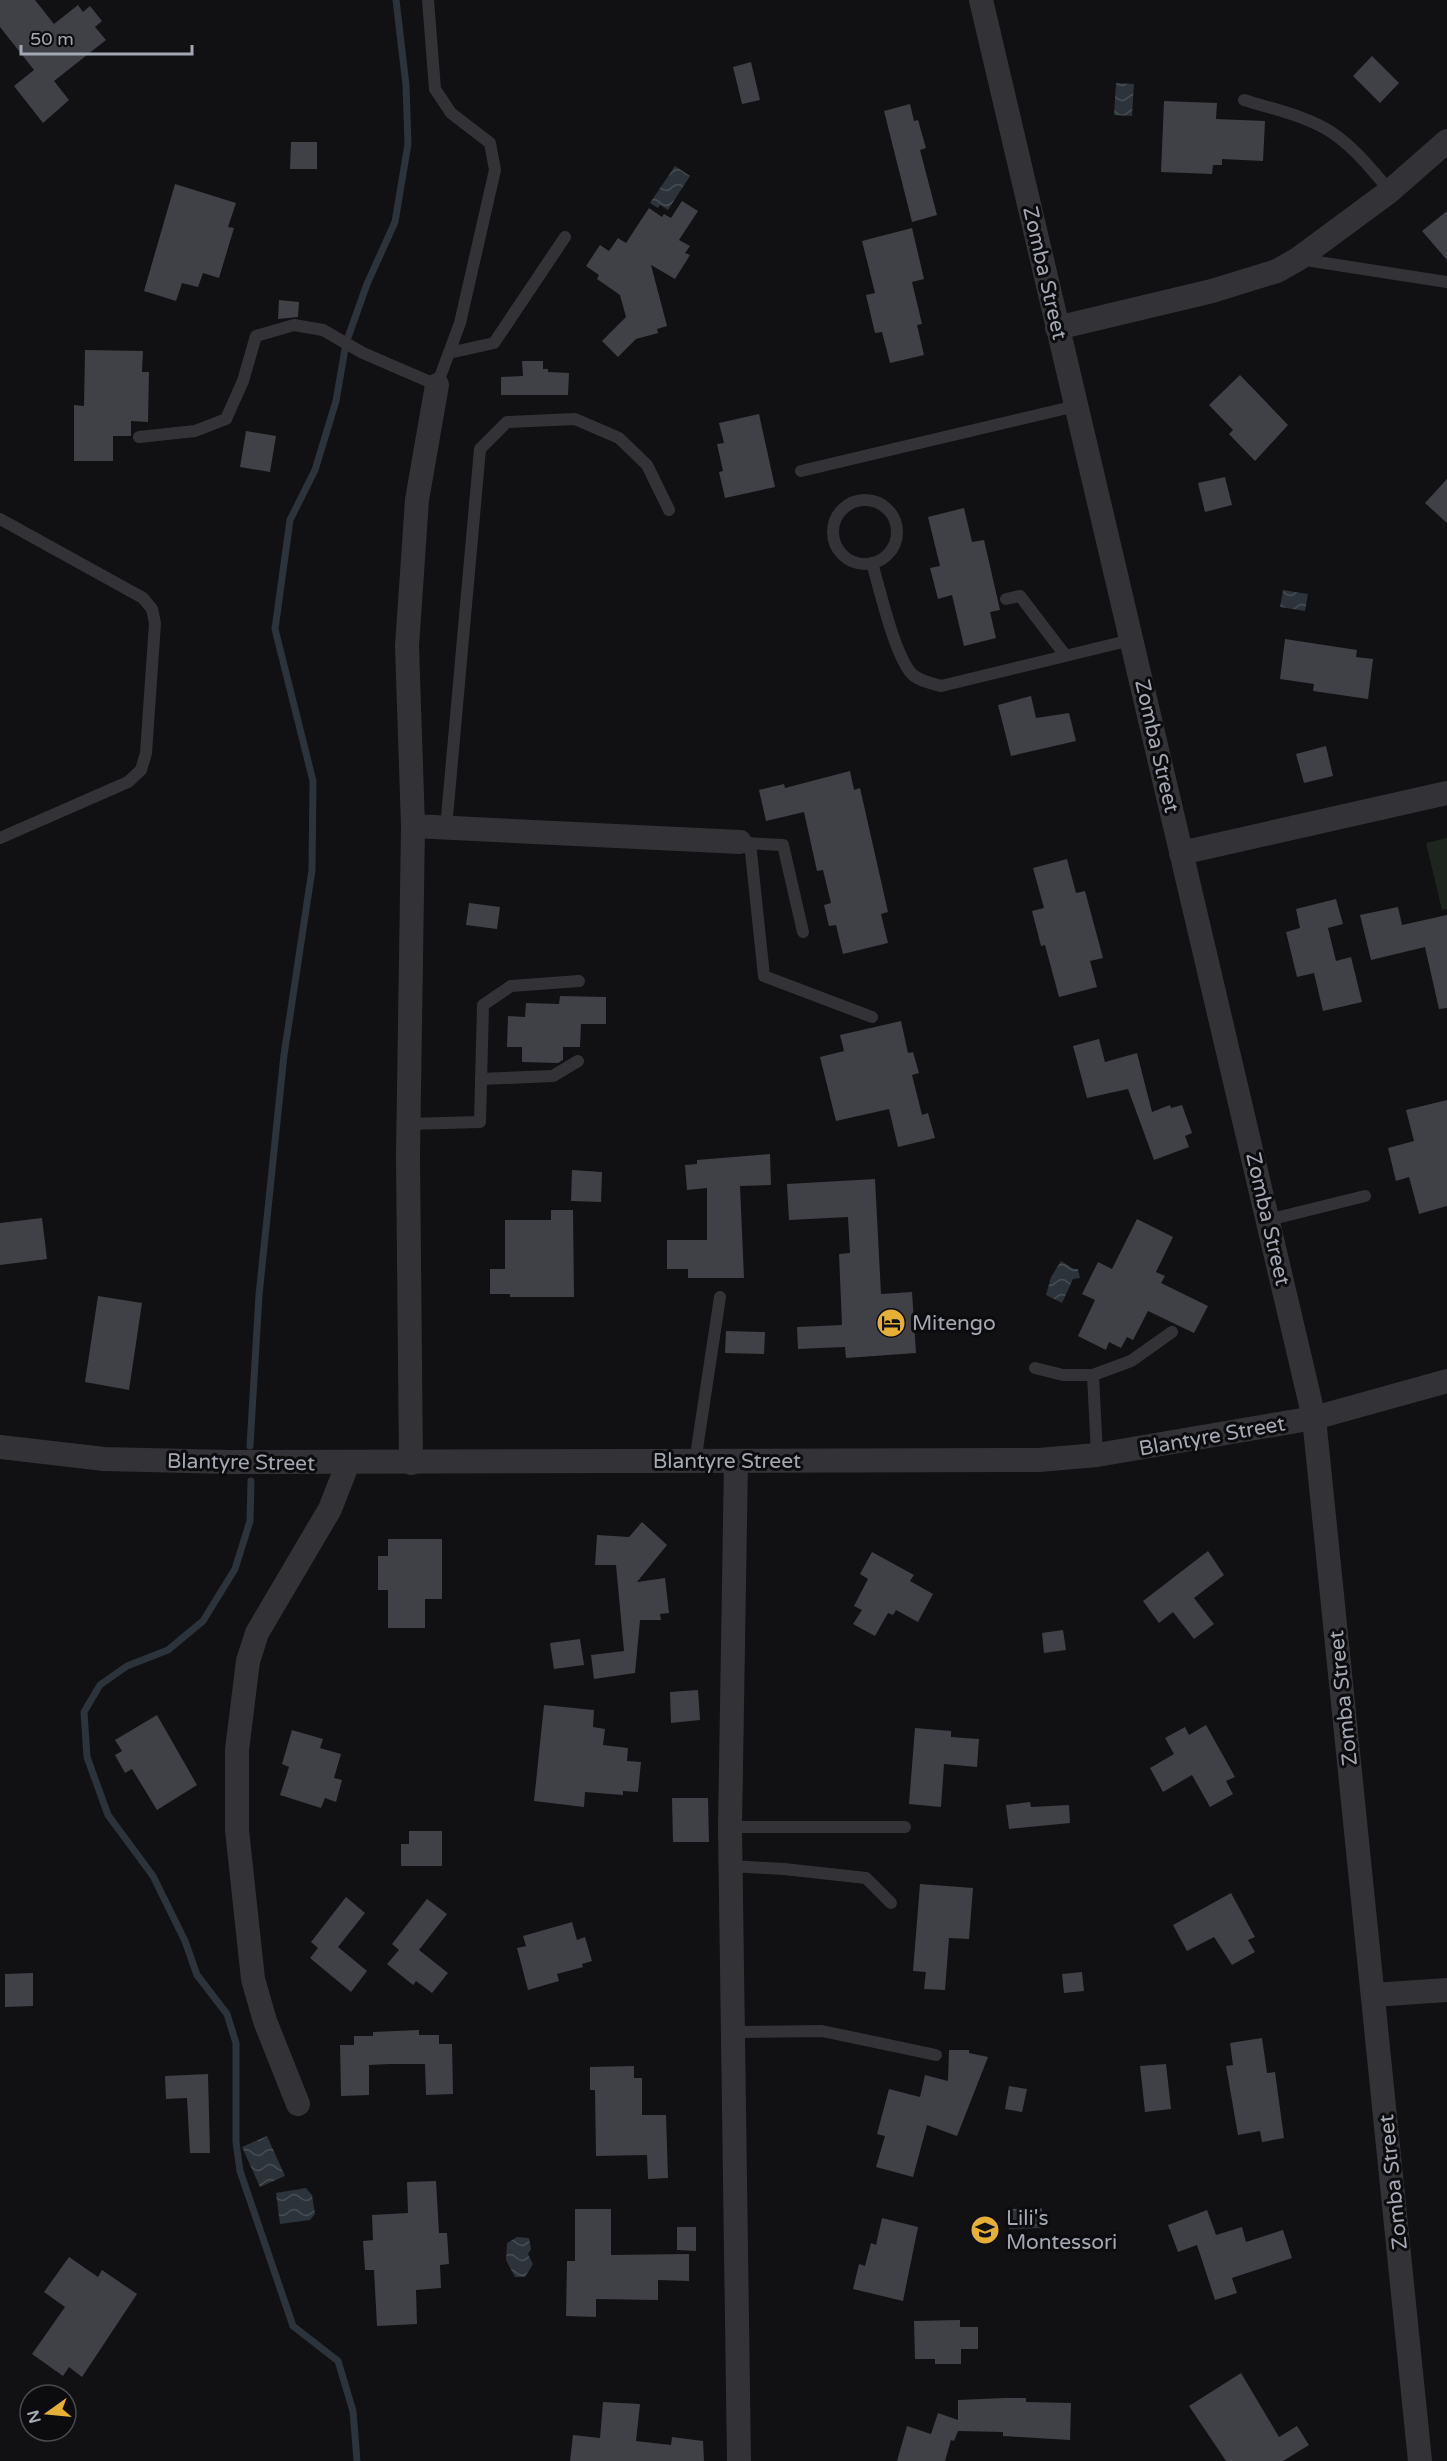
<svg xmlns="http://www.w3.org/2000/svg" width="1447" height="2461" font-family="'Varela Round',sans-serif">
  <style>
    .green { fill: #1e251f }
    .water { fill: url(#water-waves) }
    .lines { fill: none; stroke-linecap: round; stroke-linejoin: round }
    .stream { stroke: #2c333a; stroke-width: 7 }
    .building { fill: #404146 }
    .lane { stroke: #333337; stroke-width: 12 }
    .street { stroke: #333337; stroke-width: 24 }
    .labels { text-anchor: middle; stroke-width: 6; stroke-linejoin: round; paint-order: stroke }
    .street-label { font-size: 21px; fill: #a4a8b3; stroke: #0c0c0e }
    .poi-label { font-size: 21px; fill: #a4a8b3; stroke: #0c0c0e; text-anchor: start }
  </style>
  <defs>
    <pattern id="water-waves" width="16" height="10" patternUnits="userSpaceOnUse" patternTransform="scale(1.5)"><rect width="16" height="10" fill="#2c333a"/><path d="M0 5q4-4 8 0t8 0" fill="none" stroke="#484e54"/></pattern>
  </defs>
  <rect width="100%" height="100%" fill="#111113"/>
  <polygon class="green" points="1447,838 1447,909 1442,910 1426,843"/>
  <g class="water">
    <polygon points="1116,83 1134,84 1132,116 1114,115"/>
    <polygon points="675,166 690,176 668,210 660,205 658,208 650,203"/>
    <polygon points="1283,590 1308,594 1305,611 1280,607"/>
    <polygon points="1061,1261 1074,1269 1078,1269 1080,1278 1073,1279 1062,1303 1046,1295 1051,1277"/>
    <polygon points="267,2136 285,2176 260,2187 242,2147"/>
    <polygon points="306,2188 312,2195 315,2214 310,2220 280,2224 276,2193"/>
    <polygon points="1042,2208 1042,2228 1009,2229 1008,2209"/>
    <polygon points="517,2237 529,2238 531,2249 528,2254 533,2264 525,2277 515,2277 506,2260 507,2243"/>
  </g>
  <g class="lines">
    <g class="stream">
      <polyline points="250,1446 259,1295 284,1055 312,870 313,781 275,629 290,520 315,470 336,401 346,343 367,284 395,222 408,144 406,85 396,0"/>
      <polyline points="251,1481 250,1521 235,1569 203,1621 168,1650 127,1666 100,1685 84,1712 87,1757 108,1815 153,1876 185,1941 197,1975 227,2014 236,2043 236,2142 240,2171 293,2326 338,2361 353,2411 357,2461"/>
    </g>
  </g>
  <g class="building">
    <polygon points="0,0 35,0 54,24 78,5 83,12 90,6 102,21 95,27 106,40 54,81 69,100 43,123 14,86 34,70 0,27"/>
    <polygon points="1372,56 1399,83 1380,103 1353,76"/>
    <polygon points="751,62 760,100 742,104 733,67"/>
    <polygon points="1164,101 1217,103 1216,119 1265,121 1263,161 1222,159 1222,165 1213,165 1212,174 1161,172"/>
    <polygon points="910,104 914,121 918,120 926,148 920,150 937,215 912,222 884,111"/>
    <polygon points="291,142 317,142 317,169 290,169"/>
    <polygon points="175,184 236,203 228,227 234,228 219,278 203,273 198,287 182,283 176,301 144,291"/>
    <polygon points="682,201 698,211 679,240 690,246 685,253 690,255 675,279 651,265 667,326 657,329 658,333 636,339 618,357 602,341 626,317 620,295 597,279 599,275 586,266 600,245 609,251 618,238 626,243 649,208 662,217 664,214 671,218"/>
    <polygon points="1447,211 1447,260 1422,231"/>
    <polygon points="912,228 924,279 912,282 922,324 917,325 924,355 890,363 882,332 875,333 866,295 875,293 862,241"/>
    <polygon points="279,300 299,302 298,317 278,319"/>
    <polygon points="85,350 143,351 142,372 149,372 148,422 131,421 131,436 113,436 113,461 74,461 74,405 84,406"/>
    <polygon points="522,361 543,361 543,369 548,369 548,372 569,373 568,395 501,395 501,377 523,376"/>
    <polygon points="1240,375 1288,425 1255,461 1229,434 1233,430 1209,405"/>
    <polygon points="759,414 775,487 725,498 719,472 723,471 717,444 724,443 719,423"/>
    <polygon points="246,431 276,436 270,472 240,467"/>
    <polygon points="1225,477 1232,505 1205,512 1198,483"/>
    <polygon points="1447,479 1447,523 1425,503"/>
    <polygon points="964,508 972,542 984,540 1000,610 990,612 996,638 964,646 952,595 938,599 930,568 940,566 928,517"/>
    <polygon points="1285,639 1357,650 1356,657 1373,659 1368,699 1313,691 1314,684 1280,679"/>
    <polygon points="1031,696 1036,718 1069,713 1076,741 1011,756 998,705"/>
    <polygon points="1326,746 1333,776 1304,783 1296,754"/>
    <polygon points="850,771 854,790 860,788 865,810 888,912 881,914 888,943 843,954 836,925 829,926 824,905 831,903 823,870 817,871 804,812 766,821 759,790 784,784 785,788"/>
    <polygon points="1067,859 1076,893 1085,891 1103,958 1090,961 1097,987 1059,997 1045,945 1041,946 1032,911 1044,908 1033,868"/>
    <polygon points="1336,899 1343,924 1328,928 1336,961 1351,957 1362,1002 1323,1011 1314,973 1297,977 1286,932 1300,928 1296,909"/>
    <polygon points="469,903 500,907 497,929 466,925"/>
    <polygon points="1398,907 1402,925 1447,915 1447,1008 1439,1009 1425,947 1371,960 1360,915"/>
    <polygon points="560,996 606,997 606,1024 581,1024 580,1047 563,1047 563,1060 558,1063 522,1062 522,1047 507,1047 508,1016 525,1017 526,1003 559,1004"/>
    <polygon points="901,1021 908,1053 913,1052 919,1073 912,1075 922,1115 928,1113 935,1138 898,1147 889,1109 836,1121 820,1057 844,1051 840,1035"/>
    <polygon points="1099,1039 1105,1062 1137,1053 1152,1112 1170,1105 1171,1108 1182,1105 1192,1133 1185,1136 1189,1147 1154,1160 1128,1089 1087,1098 1073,1046"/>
    <polygon points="1447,1100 1447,1206 1419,1214 1409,1177 1396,1181 1388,1148 1414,1141 1406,1110"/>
    <polygon points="770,1154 771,1185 740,1186 744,1278 688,1278 688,1269 667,1269 667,1240 707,1240 707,1188 687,1190 685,1165 697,1164 697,1160"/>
    <polygon points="572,1170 602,1172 601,1202 571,1201"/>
    <polygon points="875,1179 881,1294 912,1292 916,1353 846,1358 845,1347 798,1349 797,1327 842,1325 839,1254 850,1253 848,1217 789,1220 787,1184"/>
    <polygon points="551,1210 573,1210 574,1297 510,1297 510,1294 490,1294 490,1269 505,1269 505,1220 551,1220"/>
    <polygon points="42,1218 47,1259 0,1265 0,1223"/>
    <polygon points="1137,1219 1173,1237 1156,1272 1165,1276 1161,1283 1208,1306 1194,1333 1148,1311 1133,1340 1127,1337 1121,1348 1109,1342 1106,1350 1078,1336 1095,1300 1082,1294 1098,1262 1112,1269"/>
    <polygon points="98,1296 142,1303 129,1390 85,1382"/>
    <polygon points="726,1331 765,1332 764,1354 725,1353"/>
    <polygon points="642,1522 667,1545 637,1582 665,1578 669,1613 660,1614 661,1620 640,1620 635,1673 594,1679 591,1655 624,1651 616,1565 595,1565 597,1535 629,1537"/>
    <polygon points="388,1539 442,1539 442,1599 425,1599 425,1628 388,1628 388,1590 378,1590 378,1556 388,1556"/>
    <polygon points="1208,1551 1224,1575 1194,1598 1214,1624 1194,1639 1173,1612 1159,1623 1143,1601"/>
    <polygon points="872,1552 914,1575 910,1581 933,1594 918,1622 896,1610 893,1615 888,1613 875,1636 853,1624 862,1610 854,1606 868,1579 860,1574"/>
    <polygon points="1063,1630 1066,1650 1044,1653 1042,1633"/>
    <polygon points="580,1639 584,1665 554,1669 550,1643"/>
    <polygon points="698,1690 700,1720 671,1723 670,1692"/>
    <polygon points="544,1705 594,1710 593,1727 605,1729 603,1745 628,1748 627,1761 641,1762 638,1792 623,1791 623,1795 585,1792 584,1807 534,1801"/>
    <polygon points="157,1715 197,1785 157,1810 132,1769 125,1773 115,1755 122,1751 115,1740"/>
    <polygon points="1206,1725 1235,1777 1226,1781 1233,1794 1210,1807 1192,1775 1163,1792 1150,1768 1174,1754 1165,1738 1185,1727 1189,1735"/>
    <polygon points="915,1728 951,1731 951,1737 979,1739 977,1767 944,1764 941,1807 909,1804"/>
    <polygon points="292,1730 323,1739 320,1748 341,1754 334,1778 342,1780 336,1802 325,1798 321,1808 280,1795 289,1767 282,1764"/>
    <polygon points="672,1798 708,1798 709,1842 673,1842"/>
    <polygon points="1030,1802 1031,1807 1069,1805 1070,1823 1009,1829 1006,1805"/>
    <polygon points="409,1831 442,1831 442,1866 401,1866 401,1844 409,1844"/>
    <polygon points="920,1884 973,1888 969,1939 949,1938 945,1990 924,1989 926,1972 913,1971"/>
    <polygon points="1231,1893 1255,1937 1248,1940 1255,1952 1232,1965 1214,1937 1187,1951 1173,1925"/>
    <polygon points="346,1897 365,1913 338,1947 367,1971 351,1992 310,1958 318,1948 311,1942"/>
    <polygon points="427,1899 447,1914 419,1950 448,1973 432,1993 416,1981 413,1985 387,1964 399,1950 392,1944"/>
    <polygon points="572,1922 577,1940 585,1937 592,1961 582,1964 583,1967 557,1974 559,1981 528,1990 517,1948 526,1946 523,1936"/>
    <polygon points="1082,1972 1084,1991 1064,1993 1062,1974"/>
    <polygon points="33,1973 33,2006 5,2007 5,1974"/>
    <polygon points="419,2030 419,2035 439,2035 439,2044 452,2044 453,2094 426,2095 425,2064 390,2064 369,2065 369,2095 341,2096 340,2045 354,2045 354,2036 373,2036 373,2032"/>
    <polygon points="1262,2038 1267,2073 1275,2072 1284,2138 1262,2142 1260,2131 1238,2135 1226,2066 1233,2065 1230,2043"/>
    <polygon points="949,2050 969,2050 969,2053 988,2057 957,2136 927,2125 913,2177 876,2167 885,2136 877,2134 889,2089 920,2097 925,2075 948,2081"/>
    <polygon points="1166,2064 1171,2109 1145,2112 1140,2066"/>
    <polygon points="634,2066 634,2078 642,2078 642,2115 666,2115 668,2178 648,2179 647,2155 596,2156 595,2090 590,2090 590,2067"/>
    <polygon points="208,2074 210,2153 190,2153 187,2098 166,2099 165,2076"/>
    <polygon points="1009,2086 1027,2089 1022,2112 1005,2109"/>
    <polygon points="436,2181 439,2233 447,2233 449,2264 440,2265 441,2288 416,2290 417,2324 377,2326 374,2270 365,2270 363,2241 373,2240 372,2215 408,2213 407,2182"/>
    <polygon points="575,2209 611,2209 611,2255 689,2254 689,2281 658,2280 658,2300 596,2299 596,2317 566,2316 567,2261 575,2261"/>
    <polygon points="1207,2210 1216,2235 1242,2227 1246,2242 1283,2230 1292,2258 1232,2278 1237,2293 1215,2300 1197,2245 1178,2252 1168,2225"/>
    <polygon points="882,2218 918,2227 903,2301 853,2289 859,2264 865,2266 871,2243 876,2245"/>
    <polygon points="677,2227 696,2227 696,2251 677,2250"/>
    <polygon points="69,2257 98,2277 102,2270 137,2294 82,2377 69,2367 63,2376 32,2354 65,2307 44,2292"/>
    <polygon points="960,2320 960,2327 978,2327 978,2349 961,2349 961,2364 935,2364 935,2359 915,2359 914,2321"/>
    <polygon points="1241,2373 1279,2437 1297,2426 1309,2445 1283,2461 1226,2461 1189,2406"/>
    <polygon points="1004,2398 1026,2398 1026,2402 1071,2403 1070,2440 1003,2436 1003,2432 958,2431 954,2441 951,2440 945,2461 897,2461 907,2426 931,2434 938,2413 958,2420 958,2400"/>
    <polygon points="603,2402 640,2404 636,2441 671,2445 672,2437 703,2441 704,2461 570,2461 573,2435 600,2438"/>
  </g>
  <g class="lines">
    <g class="lane">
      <path d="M 1244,100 C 1273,109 1306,116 1331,132 C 1354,147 1372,170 1390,191"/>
      <polyline points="1299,259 1447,282"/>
      <polyline points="449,353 494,343 565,237"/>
      <polyline points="139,437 195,431 226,419 243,381 256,336 294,325 323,330 363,353 437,385 460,323 495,170 490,143 451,113 435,89 428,0"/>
      <polyline points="801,471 1076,406"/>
      <circle cx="865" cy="532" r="32"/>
      <polyline points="0,519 143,598 152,609 155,623 146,753 141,770 128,782 0,838"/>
      <path d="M 872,563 C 880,590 894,653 911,673 C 918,681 931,683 941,686 L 1131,640"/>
      <polyline points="1006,599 1020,596 1065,655"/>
      <polyline points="446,828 480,449 507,422 575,419 619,438 647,465 669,510"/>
      <polyline points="744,843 783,845 803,932"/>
      <polyline points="750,843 764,976 872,1017"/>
      <polyline points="481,1079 553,1076 578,1061"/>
      <polyline points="408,1124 480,1122 483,1005 511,986 579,981"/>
      <polyline points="1268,1220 1365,1196"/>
      <polyline points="1035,1368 1063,1375 1093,1375"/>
      <polyline points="1097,1455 1093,1375 1131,1361 1172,1332"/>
      <polyline points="695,1462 720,1297"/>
      <polyline points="730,1827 905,1827"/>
      <polyline points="730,1866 784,1869 866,1878 891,1903"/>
      <polyline points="733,2032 822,2031 936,2055"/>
    </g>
    <g class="street">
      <polyline points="981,0 1314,1418 1420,2461"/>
      <polyline points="1057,328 1212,291 1277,271 1298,259 1390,191 1447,141"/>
      <polyline points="413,826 740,842"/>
      <polyline points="1181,853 1447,793"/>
      <polyline points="0,1447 104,1459 230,1462 1039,1460 1097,1455 1314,1418 1447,1381"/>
      <polyline points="736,1461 730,1827 739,2461"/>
      <polyline points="411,1463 408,1156 413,826 407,646 417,500 437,385"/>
      <polyline points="1373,1995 1447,1990"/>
      <polyline points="298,2104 265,2021 253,1979 237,1830 237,1750 248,1661 257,1633 330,1509 348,1463"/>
    </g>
  </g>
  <defs>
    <g id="hotel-disc" transform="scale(1.5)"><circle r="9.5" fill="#e6b036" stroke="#0c0c0e"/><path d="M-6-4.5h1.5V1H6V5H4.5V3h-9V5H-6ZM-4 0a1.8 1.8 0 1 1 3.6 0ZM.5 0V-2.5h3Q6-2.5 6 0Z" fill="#111"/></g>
    <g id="school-disc" transform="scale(1.5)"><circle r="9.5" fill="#e6b036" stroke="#0c0c0e"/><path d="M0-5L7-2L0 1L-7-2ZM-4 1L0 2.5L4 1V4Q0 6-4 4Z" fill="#111"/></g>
  </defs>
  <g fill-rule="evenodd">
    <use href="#hotel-disc" x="891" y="1323"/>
    <use href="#school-disc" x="985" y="2230"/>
  </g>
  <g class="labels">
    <g class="street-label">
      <text transform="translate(1045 273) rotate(77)" y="7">Zomba Street</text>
      <text transform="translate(1157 746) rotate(77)" y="7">Zomba Street</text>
      <text transform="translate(1268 1219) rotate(77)" y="7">Zomba Street</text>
      <text transform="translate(1212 1436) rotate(-10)" y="7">Blantyre Street</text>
      <text x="727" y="1468">Blantyre Street</text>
      <text transform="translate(241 1462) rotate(1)" y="7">Blantyre Street</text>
      <text transform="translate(1343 1698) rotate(-96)" y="7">Zomba Street</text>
      <text transform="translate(1393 2182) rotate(-96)" y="7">Zomba Street</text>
    </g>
    <g class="poi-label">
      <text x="912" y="1330">Mitengo</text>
      <text x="1006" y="2225">Lili's<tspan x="1006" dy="24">Montessori</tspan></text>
    </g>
  </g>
  <g transform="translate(48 2413) rotate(255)"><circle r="28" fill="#0c0c0e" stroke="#494a50" stroke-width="1.5"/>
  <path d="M0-4.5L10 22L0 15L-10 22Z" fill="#e6b036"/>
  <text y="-9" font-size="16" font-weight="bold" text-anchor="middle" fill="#a4a8b3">N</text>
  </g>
  <path d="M21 45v9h171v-9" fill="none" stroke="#a4a8b3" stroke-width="3"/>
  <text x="30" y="45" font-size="18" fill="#a4a8b3" stroke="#0c0c0e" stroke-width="4.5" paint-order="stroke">50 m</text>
</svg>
